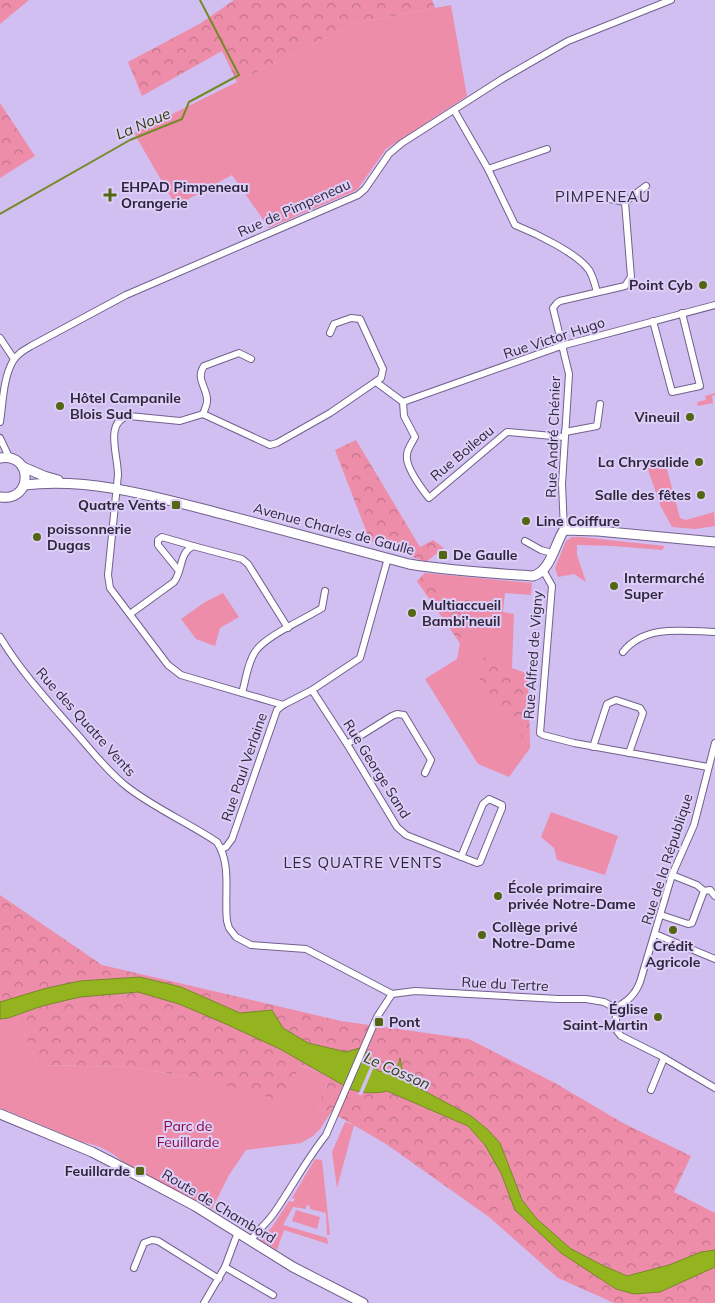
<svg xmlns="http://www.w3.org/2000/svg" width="715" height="1303" font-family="Mulish,sans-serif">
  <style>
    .green { fill: #ee8da9 }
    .forest { fill: url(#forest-crowns) }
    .water { fill: #94b41f; stroke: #758927 }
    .pier { fill: #d2bff2 }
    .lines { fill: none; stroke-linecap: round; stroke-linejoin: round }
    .stream { stroke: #758927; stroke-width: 2 }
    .street-casing { stroke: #72608d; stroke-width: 8 }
    .secondary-casing { stroke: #72608d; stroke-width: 11 }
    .street { stroke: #fff; stroke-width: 6 }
    .secondary { stroke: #fff; stroke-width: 9 }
    .poi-dot { fill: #536611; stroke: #ddcef8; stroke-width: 2 }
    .labels { text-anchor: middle; stroke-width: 4; stroke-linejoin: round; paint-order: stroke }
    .poi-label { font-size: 14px; font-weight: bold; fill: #2e263a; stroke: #ddcef8; text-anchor: start }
    .street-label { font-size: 14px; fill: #2e263a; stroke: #ddcef8 }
    .park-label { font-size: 14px; fill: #850842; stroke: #ddcef8 }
    .water-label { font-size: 15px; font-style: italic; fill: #303d03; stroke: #ddcef8 }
    .neighbourhood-label { font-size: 15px; letter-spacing: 1px; fill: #2e263a; stroke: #ddcef8 }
  </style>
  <defs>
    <pattern id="forest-crowns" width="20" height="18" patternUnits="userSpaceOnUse" patternTransform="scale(1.25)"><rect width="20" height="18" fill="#ee8da9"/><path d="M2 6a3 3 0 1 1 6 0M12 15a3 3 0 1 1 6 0" fill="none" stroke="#c1738b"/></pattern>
  </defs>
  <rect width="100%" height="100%" fill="#d2bff2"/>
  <g class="green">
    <polygon points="451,5 467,96 386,149 357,190 269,228 232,175 176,206 134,133 356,23"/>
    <polygon points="715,393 715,395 712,396 713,403 698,406 697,402 706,400 705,396"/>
    <polygon points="664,458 680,518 686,520 714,512 715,526 695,529 672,527 661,507 645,461"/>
    <polygon points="572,537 581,537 665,546 662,550 613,546 577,545 577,555 586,582 574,574 558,577 555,568 566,541"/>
    <polygon points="425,573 532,583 531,595 505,593 503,612 514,614 512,668 529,674 528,685 530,748 509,777 478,764 425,679 457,659 460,643 417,581"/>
    <polygon points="223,593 239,617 220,628 215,646 196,639 181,619 205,602"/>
    <polygon points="551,812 618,836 605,875 557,860 554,848 541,837"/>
    <path d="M 14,1010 L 38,1065 L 129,1067 L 189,1077 L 287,1101 L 298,1065 L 330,1076 L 317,1109 L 331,1112 L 320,1129 L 313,1136 L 301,1143 L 246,1150 L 229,1175 L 212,1209 L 125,1164 C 113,1152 99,1145 82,1142 L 0,1108 L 0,1012 Z"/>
    <polygon points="345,1122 354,1125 337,1188 332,1152"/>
    <polygon points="315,1159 322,1160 330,1235 327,1235 326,1213 310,1209 310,1206 307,1205 306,1209 293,1207 283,1225 327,1238 328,1244 284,1230 277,1250 260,1240 272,1227 289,1201 293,1202 295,1199 292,1198"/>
    <polygon points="296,1210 320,1217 317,1229 292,1221"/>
  </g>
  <g class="forest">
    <polygon points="0,0 29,0 0,24"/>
    <polygon points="234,0 432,0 435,8 356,23 237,82 222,51 142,96 128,62 201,23"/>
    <polygon points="0,103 35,156 0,178"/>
    <polygon points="356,440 420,547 433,540 444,548 426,562 370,541 335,450"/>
    <polygon points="425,573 443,583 448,595 467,595 473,613 460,620 472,638 460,643 417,581"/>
    <polygon points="492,653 528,685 530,748 470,666"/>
    <polygon points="0,895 102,965 341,1021 469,1039 555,1083 623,1123 691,1156 674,1192 715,1213 715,1303 614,1303 558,1278 489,1217 386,1144 331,1112 317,1109 330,1076 299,1065 287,1102 189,1077 129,1067 38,1065 14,1010 0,1008"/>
  </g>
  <path class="water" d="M 140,977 L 181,987 L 240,1013 L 272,1010 L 283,1028 L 308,1043 L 346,1052 L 360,1048 L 365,1050 L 378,1071 L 396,1073 L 400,1058 L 404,1080 L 471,1116 L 487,1129 L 500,1143 L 522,1200 L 537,1219 L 571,1249 L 604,1266 L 627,1276 L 669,1265 L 701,1252 L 715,1250 L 715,1267 L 660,1292 L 634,1294 L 616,1289 L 561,1253 L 515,1210 L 501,1173 L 485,1145 L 468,1126 L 387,1091 C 377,1094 361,1093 350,1089 L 280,1049 L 226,1024 L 179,1004 L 138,992 L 80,997 L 42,1006 L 8,1018 L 0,1019 L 0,1002 L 47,988 L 80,981 Z"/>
  <polygon class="pier" points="372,1055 376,1062 362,1095 358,1095 373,1060"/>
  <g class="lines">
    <polyline class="stream" points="0,214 130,140 182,119 189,102 239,75 200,0"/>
    <g class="street-casing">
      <g id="street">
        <path d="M 454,110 L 488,169 L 515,225 C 535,233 577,253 589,270 C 593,276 595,285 597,292"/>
        <polyline points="488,169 547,149"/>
        <polyline points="605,198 625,202 646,186"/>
        <polyline points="653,321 672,392 700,386 682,313"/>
        <polyline points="0,338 14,359"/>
        <path d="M 376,382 L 403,402 L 404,416 L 415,437 C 412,443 407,449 407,455 C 405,466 422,489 429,498 L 507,432 L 564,437"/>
        <polyline points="403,402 561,346 715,305"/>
        <path d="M 203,414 C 205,409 208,403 207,398 C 205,385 196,378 204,366 L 239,353 L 251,359"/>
        <path d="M 0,422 C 3,403 3,378 13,361 C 17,354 24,350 31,346 L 126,295 L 358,195 L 365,189 L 389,154 L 402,143 L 502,79 L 568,41 L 671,0"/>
        <polyline points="565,432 597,426 600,404"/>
        <polyline points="0,438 9,457"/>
        <polyline points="564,530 562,484 569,374 553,308 557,303 560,301 625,286 631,277 625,202"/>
        <polyline points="525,541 541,550 552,553"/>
        <polyline points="543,570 552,586 540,733 543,735 574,743 708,767"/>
        <polyline points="179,571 158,545 158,540 162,537 193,546"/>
        <path d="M 130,614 L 174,582 C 183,570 179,553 193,546 L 242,559 L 248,564 L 288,628"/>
        <path d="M 0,637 C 21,672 49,702 76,733 C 92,751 107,771 126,786 C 154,808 187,822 217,842 C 232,865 224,895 227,921 L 229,928 L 236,937 L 251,945 L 306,949 L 392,994"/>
        <path d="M 623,652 C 645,624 684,631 715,632"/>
        <polyline points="312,690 347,744 391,817 397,827 406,835 477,863 480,862 502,808 502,805 489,799 483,804 461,857"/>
        <path d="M 242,693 C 246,680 247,664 255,652 C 265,636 305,619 322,608 L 325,591"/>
        <path d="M 283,705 L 181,675 L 168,665 L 110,588 L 108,575 L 118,475 C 118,455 104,421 129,416 L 180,421 L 203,414 L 270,445 L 277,443 L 330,413 L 381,378 L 383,369 L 360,319 L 351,318 L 334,324 L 330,333"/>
        <polyline points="347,744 392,716 397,714 404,715 431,760 425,773"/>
        <polyline points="593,747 607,704 616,700 640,708 643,713 629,753"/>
        <polyline points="221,849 226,847 232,839 277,710 283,705 312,690 360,658 388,558"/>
        <polyline points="704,891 710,890 715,896"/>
        <polyline points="661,915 688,924 692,923 704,891 697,885 672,875"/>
        <polyline points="655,934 715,959"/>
        <polyline points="392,994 415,991 558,999 586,999 604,1002 615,1008"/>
        <path d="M 615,1008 C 627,1002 635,995 640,982 L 672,875 L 694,825 L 715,743"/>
        <polyline points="615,1008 617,1031 621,1036 659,1055 715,1088"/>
        <polyline points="651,1090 664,1058"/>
        <path d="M 251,1240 C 258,1230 267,1223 274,1213 C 292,1187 306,1160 326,1135 L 377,1017 L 392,994"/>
        <polyline points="225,1267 273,1295"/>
        <polyline points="134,1268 144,1243 152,1240 158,1241 219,1279"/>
        <polyline points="204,1303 225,1267 238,1232"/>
      </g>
    </g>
    <g class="secondary-casing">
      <g id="secondary">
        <path d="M 0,458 C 33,452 34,502 0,497"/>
        <polyline points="23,467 44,476 58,480"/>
        <path d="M 24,485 C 93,477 160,498 226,515 C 287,531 348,548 409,564 C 450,571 492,573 533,576 C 551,571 555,543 564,530 L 598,531 L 715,542"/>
        <polyline points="0,1114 92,1152 131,1172 195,1206 293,1267 363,1303"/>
      </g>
    </g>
    <use href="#street" class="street"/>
    <use href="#secondary" class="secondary"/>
  </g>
  <g class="poi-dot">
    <path d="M107.5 187.5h5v5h5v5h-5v5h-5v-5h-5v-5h5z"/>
    <circle cx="703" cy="285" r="5"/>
    <circle cx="60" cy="406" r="5"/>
    <circle cx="690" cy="417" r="5"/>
    <circle cx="699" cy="462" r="5"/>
    <circle cx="701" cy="495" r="5"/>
    <rect x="171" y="500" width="10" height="10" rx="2.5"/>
    <circle cx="526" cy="521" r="5"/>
    <circle cx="37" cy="537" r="5"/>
    <rect x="438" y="550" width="10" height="10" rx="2.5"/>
    <circle cx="614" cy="586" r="5"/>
    <circle cx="412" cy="613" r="5"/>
    <circle cx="498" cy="896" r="5"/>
    <circle cx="673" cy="930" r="5"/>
    <circle cx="482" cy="935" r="5"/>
    <circle cx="658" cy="1017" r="5"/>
    <rect x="374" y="1017" width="10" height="10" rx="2.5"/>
    <rect x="135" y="1166" width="10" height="10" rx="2.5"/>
  </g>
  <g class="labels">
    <g class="poi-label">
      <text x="121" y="192">EHPAD Pimpeneau<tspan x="121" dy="16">Orangerie</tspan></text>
      <text x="693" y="290" text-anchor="end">Point Cyb</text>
      <text x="70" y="403">Hôtel Campanile<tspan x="70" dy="16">Blois Sud</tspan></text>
      <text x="680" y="422" text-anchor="end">Vineuil</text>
      <text x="689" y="467" text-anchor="end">La Chrysalide</text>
      <text x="691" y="500" text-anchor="end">Salle des fêtes</text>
      <text x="166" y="510" text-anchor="end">Quatre Vents</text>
      <text x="536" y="526">Line Coiffure</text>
      <text x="47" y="534">poissonnerie<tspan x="47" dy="16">Dugas</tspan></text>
      <text x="453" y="560">De Gaulle</text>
      <text x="624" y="583">Intermarché<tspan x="624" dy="16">Super</tspan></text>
      <text x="422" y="610">Multiaccueil<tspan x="422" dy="16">Bambi'neuil</tspan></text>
      <text x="508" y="893">École primaire<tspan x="508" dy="16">privée Notre-Dame</tspan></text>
      <text x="492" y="932">Collège privé<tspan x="492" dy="16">Notre-Dame</tspan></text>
      <text x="673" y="951" text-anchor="middle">Crédit<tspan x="673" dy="16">Agricole</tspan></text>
      <text x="648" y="1014" text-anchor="end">Église<tspan x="648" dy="16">Saint-Martin</tspan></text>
      <text x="389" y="1027">Pont</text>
      <text x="130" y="1176" text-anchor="end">Feuillarde</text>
    </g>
    <g class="street-label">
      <text transform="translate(294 208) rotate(-24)" y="5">Rue de Pimpeneau</text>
      <text transform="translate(554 338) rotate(-18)" y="5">Rue Victor Hugo</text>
      <text transform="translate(553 437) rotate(-88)" y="5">Rue André Chénier</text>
      <text transform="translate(462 453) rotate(-40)" y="5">Rue Boileau</text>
      <text transform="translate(334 529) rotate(15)" y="5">Avenue Charles de Gaulle</text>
      <text transform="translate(533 655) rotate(-86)" y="5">Rue Alfred de Vigny</text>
      <text transform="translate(86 722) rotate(48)" y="5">Rue des Quatre Vents</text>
      <text transform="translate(244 767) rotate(-71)" y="5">Rue Paul Verlaine</text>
      <text transform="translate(377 769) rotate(58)" y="5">Rue George Sand</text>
      <text transform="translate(667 859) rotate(-72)" y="5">Rue de la République</text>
      <text transform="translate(505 984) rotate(3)" y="5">Rue du Tertre</text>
      <text transform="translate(219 1206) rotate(31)" y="5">Route de Chambord</text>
    </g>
    <g class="park-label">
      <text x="188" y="1131">Parc de<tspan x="188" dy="16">Feuillarde</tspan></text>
    </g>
    <g class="water-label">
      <text transform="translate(143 124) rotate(-23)" y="5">La Noue</text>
      <text transform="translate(397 1071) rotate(24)" y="5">Le Cosson</text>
    </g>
    <g class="neighbourhood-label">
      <text x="603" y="202">PIMPENEAU</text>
      <text x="363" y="868">LES QUATRE VENTS</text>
    </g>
  </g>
</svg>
